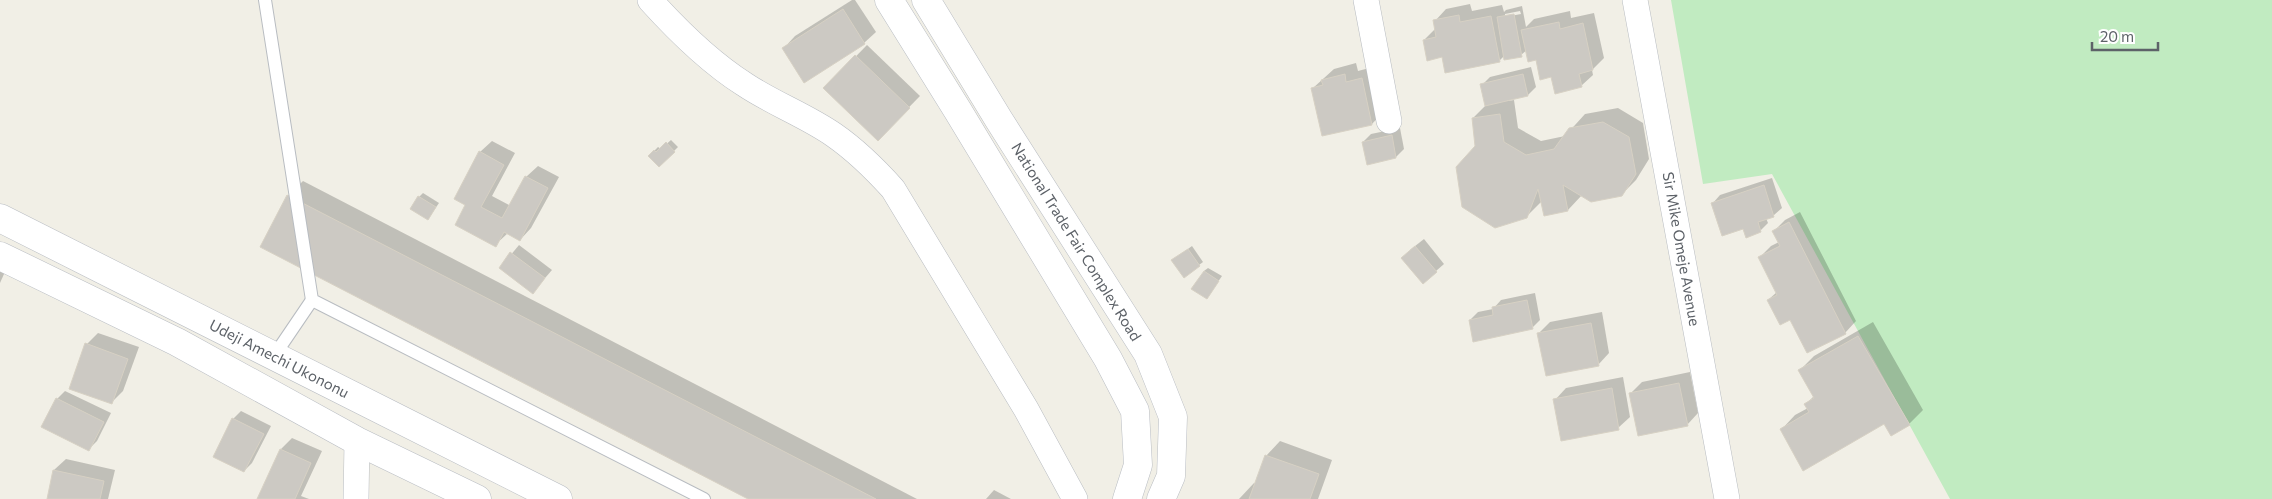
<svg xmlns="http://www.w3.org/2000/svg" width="2272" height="499" font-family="Commissioner,sans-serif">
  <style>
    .green { fill: #c1ebc1 }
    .shadow { fill: #0003; fill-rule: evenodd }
    .building { fill: #ccc9c3; stroke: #d7d1c4 }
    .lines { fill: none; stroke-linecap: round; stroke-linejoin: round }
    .service-casing { stroke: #b8bcc1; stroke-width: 14 }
    .minor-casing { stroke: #b8bcc1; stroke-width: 26 }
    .secondary-casing { stroke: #b9bdc3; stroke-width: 29 }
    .service { stroke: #fff; stroke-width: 12 }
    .minor { stroke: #fff; stroke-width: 25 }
    .secondary { stroke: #fff; stroke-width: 28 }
    .labels { text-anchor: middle; stroke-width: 4; stroke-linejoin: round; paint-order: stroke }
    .street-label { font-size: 15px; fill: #5d6268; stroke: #fff }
  </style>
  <rect width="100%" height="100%" fill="#f1efe6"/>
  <polygon class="green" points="1671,0 2272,0 2272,499 1950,499 1772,174 1703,184"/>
  <g class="shadow">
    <polygon points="852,0 855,0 876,32 864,43 784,48 795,36"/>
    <path d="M 1470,4 L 1472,11 L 1502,5 L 1504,12 L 1506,10 L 1522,6 L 1526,27 L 1534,19 L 1570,11 L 1571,18 L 1594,13 L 1604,58 L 1592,70 L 1593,75 L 1581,86 L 1552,75 L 1527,50 L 1521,55 L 1505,55 L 1499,61 L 1443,56 L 1424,40 L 1436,28 L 1435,21 L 1446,9 ZM 1520,11 L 1521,14 L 1505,17 L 1505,14 Z"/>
    <polygon points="867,45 920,96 878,139 825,88"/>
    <polygon points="1356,63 1358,71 1373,67 1383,112 1372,124 1313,88 1334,69"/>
    <polygon points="1531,67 1536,87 1528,95 1507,100 1507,101 1514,100 1518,128 1541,141 1565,136 1585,114 1618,108 1643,123 1649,159 1636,180 1621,195 1582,195 1568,210 1542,201 1526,217 1476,146 1473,118 1486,105 1482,85 1490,77"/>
    <polygon points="1400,128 1404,149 1396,157 1363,142 1371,134"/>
    <polygon points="671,140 678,147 659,166 649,156 658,147 661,149"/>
    <polygon points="492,141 515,153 492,196 511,206 526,177 538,166 559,177 531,228 520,240 508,233 495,245 467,205 480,152"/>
    <polygon points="1772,178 1782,208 1774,215 1766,218 1768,223 1760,231 1744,227 1713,203 1720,195"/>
    <polygon points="303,181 917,499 751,499 262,247 288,196"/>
    <polygon points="423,193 439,203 428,219 419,197"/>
    <polygon points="1800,212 1856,321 1845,333 1791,318 1768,300 1777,292 1759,258 1771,246 1779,242 1774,231 1785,220"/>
    <polygon points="1424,239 1444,264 1436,271 1410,250"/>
    <polygon points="519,245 552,270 533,292 500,268"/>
    <polygon points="1192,246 1203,262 1199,265 1177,257"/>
    <polygon points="0,261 8,265 0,283"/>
    <polygon points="1208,268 1222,276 1207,298 1204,271"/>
    <polygon points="1535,293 1540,320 1532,328 1470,320 1478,312 1493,309 1501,300"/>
    <polygon points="1602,312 1609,353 1598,365 1539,333 1550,322"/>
    <polygon points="1873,322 1923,410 1909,424 1885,422 1781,430 1795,415 1808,408 1806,404 1814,396 1800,370 1814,356"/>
    <polygon points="98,333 139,347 123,391 111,403 87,344"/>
    <polygon points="1690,372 1698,413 1687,425 1630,394 1642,382"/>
    <polygon points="1623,377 1630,417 1618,428 1555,400 1566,388"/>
    <polygon points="65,391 111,413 97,441 89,449 57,399"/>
    <polygon points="241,411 271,426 252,463 244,471 233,419"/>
    <polygon points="292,438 322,451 301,496 309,499 258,499 281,449"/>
    <polygon points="1280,441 1332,460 1318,499 1239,499 1254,483 1256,484 1266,456"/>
    <polygon points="66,459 115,470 108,499 48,499 54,470"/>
    <polygon points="994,490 1011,499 986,499"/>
  </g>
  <g class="building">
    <polygon points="843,9 865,44 804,83 782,48"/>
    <polygon points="1514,14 1522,57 1504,60 1497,17"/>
    <polygon points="1459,15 1460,22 1491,16 1500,62 1445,73 1442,57 1427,61 1423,40 1436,37 1433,20"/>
    <polygon points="1559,22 1560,29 1583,23 1593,70 1579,74 1582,87 1555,94 1551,77 1540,80 1536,60 1528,62 1521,30"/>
    <polygon points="855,55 910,108 878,141 823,88"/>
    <polygon points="1345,74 1346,82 1362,78 1372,125 1322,136 1311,88 1323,85 1321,80"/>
    <polygon points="1523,74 1528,96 1485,106 1480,84"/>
    <polygon points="1500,114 1504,142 1526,155 1554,149 1569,128 1603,122 1629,137 1636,174 1622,196 1591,202 1563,185 1568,211 1544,216 1538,189 1527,218 1495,228 1462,207 1456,167 1475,146 1472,118"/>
    <polygon points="1392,135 1396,158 1367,165 1362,142"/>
    <polygon points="666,142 675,152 659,167 648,156 654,150 656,152"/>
    <polygon points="479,151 504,165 481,207 502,218 525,176 548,188 520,241 504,232 496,247 455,225 465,205 454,199"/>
    <polygon points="1764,185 1774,217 1758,222 1761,232 1746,238 1743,229 1722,236 1711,203"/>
    <polygon points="287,195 876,499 748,499 260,247"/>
    <polygon points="418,196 436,207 428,220 410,209"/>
    <polygon points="1789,222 1846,334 1807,353 1790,320 1780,325 1767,300 1777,295 1758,257 1780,246 1772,231"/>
    <polygon points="1415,246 1437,272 1423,284 1401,258"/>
    <polygon points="1188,249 1200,266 1184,278 1171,260"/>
    <polygon points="510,252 545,278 533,294 499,268"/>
    <polygon points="1204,271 1219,281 1207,299 1191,289"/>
    <polygon points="1527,300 1533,329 1473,342 1469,320 1493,315 1492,307"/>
    <polygon points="1591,323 1599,366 1546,376 1537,333"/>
    <polygon points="1858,336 1910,425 1891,436 1884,424 1803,471 1780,429 1809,412 1804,404 1814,398 1798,370"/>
    <polygon points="85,343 128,359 112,404 69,389"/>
    <polygon points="1679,383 1688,426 1638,436 1629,393"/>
    <polygon points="1612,388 1619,430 1561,441 1553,399"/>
    <polygon points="56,398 104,422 89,451 41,427"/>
    <polygon points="232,418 264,434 244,472 213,457"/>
    <polygon points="280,449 311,463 295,499 257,499"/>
    <polygon points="1265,455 1319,474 1310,499 1249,499"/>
    <polygon points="53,470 104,481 100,499 47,499"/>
  </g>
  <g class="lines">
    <g class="service-casing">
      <g id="service">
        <polyline points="265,0 312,300 704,499"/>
        <polyline points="274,356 312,300"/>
      </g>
    </g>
    <g class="minor-casing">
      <g id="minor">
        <path d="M 650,0 C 678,31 708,61 744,84 C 772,103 807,116 834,135 C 857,151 875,169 893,189 L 1026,409 L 1075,499"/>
        <polyline points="1366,0 1389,121"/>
        <polyline points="1635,0 1727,499"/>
        <polyline points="356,499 357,441"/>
      </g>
    </g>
    <g class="secondary-casing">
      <g id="secondary">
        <polyline points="889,0 958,111 1108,359 1135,411 1138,465 1127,499"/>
        <polyline points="926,0 999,120 1148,354 1173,417 1171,476 1161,499"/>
        <polyline points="0,218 558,499"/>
        <polyline points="0,256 177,342 357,441 477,499"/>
      </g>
    </g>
    <use href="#service" class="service"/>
    <use href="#minor" class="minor"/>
    <use href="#secondary" class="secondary"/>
  </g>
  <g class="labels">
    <g class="street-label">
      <text transform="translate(1076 242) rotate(58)" y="5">National Trade Fair Complex Road</text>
      <text transform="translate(1681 249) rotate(80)" y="5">Sir Mike Omeje Avenue</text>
      <text transform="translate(279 359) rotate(27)" y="5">Udeji Amechi Ukononu</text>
    </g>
  </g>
  <path d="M2092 42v8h66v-8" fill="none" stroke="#5d6268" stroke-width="2.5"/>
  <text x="2100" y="42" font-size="15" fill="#5d6268" stroke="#ffffff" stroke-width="4" paint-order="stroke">20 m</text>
</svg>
